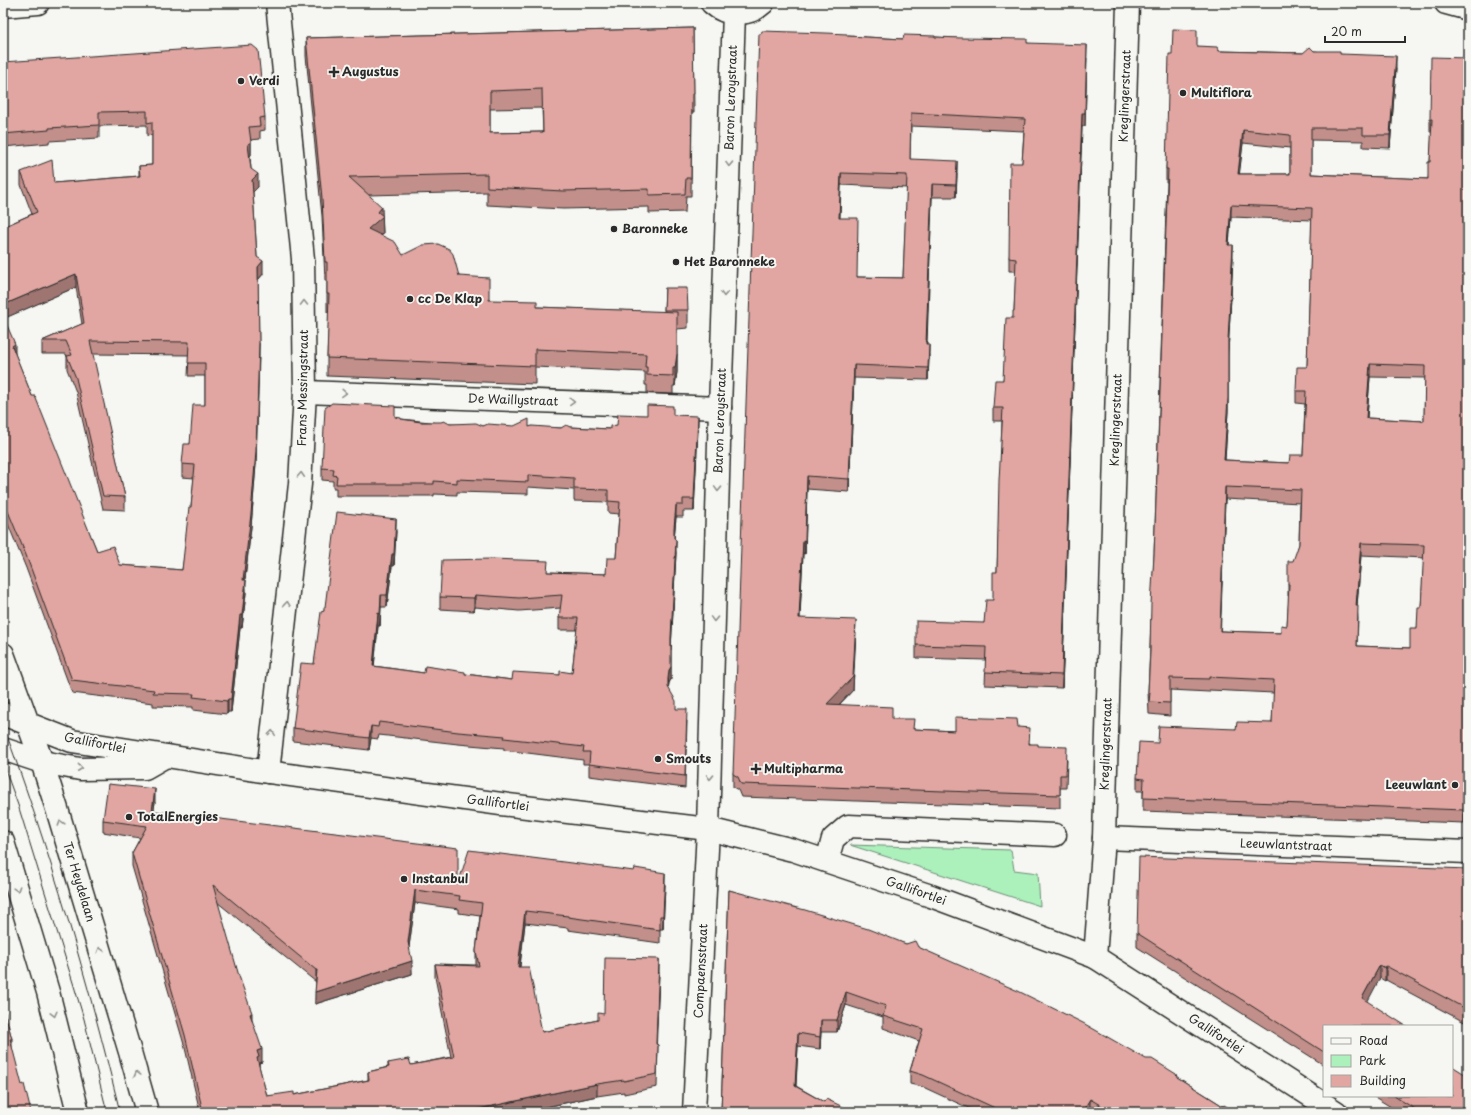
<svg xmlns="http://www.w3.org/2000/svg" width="1471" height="1115" font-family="'Playpen Sans',sans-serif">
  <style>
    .green { fill: #acf1bc; stroke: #6c8e74 }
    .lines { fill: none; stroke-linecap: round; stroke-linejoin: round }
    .street-casing { stroke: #2b2b2b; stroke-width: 25 }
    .secondary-casing { stroke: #2b2b2b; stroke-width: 25 }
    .street { stroke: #f6f6f2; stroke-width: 22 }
    .secondary { stroke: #f6f6f2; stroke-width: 22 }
    .tram { stroke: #2b2b2b; stroke-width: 1 }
    .wall { fill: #c28f8a; stroke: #2b2b2b; fill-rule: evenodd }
    .shaded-wall { fill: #9e7471; stroke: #2b2b2b }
    .building { fill: #e1a6a1; stroke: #2b2b2b; fill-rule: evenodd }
    .oneway { stroke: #90908e }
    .poi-dot { fill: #2b2b2b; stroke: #f6f6f2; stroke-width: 1.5 }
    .labels { text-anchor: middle; stroke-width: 4; stroke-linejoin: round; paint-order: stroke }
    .poi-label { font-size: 12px; font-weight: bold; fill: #2b2b2b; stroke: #f6f6f2; text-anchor: start }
    .street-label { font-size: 12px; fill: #2b2b2b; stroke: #f6f6f2 }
  </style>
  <rect width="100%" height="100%" fill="#f6f6f2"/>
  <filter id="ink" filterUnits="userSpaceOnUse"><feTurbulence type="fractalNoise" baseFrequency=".025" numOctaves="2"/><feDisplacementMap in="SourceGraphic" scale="8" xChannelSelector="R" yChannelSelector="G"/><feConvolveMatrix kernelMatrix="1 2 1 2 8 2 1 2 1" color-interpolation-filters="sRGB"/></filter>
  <g filter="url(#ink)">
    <polygon class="green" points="850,845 1011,850 1014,870 1038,873 1040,906"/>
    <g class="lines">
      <g class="street-casing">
        <g id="street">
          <path d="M 712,3 C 727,17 749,16 763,3"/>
          <polyline points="1446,3 1468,9"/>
          <polyline points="3,6 38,3"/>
          <polyline points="305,392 720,408"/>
          <polyline points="3,714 72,741 268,772 501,804 708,829 793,850 931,896 1095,957 1336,1112"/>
          <polyline points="3,749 42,762 80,769 145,768 166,756"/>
          <polyline points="268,772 300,484 305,392 303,259 277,3"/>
          <polyline points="1104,838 1468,852"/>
          <polyline points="827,861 833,839 848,826 1055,835"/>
          <polyline points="1095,957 1104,838 1128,3"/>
          <polyline points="694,1112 708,829 720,408 734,13"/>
        </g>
      </g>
      <g class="secondary-casing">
        <g id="secondary">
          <polyline points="3,654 42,762 57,809 130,1052 147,1112"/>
          <polyline points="3,842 48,992 78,1112"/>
        </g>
      </g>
      <use href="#street" class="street"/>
      <use href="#secondary" class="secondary"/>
      <g class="tram">
        <path d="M 3,725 C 50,851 88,981 120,1112"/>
        <polyline points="3,764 18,805 74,986 84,1019 107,1112"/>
      </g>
    </g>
    <g class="wall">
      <path d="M 693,28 L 694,112 L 692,112 L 691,196 L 686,196 L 685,212 L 649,213 L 649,207 L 563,209 L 487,205 L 487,192 L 369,195 L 382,216 L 383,234 L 381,236 L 403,255 L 459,276 L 489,300 L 537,307 L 664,312 L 665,288 L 688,310 L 688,328 L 677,329 L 677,372 L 675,386 L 673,386 L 673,394 L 647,393 L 647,385 L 645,385 L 645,372 L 535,367 L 535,384 L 327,376 L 327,358 L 329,312 L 327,312 L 327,280 L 325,280 L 322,216 L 306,56 L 306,38 ZM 542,108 L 543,132 L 490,133 L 490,109 Z"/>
      <path d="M 847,36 L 903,39 L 935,37 L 1027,43 L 1087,58 L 1085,126 L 1082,126 L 1062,688 L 985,685 L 986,660 L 916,658 L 916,645 L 984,623 L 993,600 L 997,572 L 1002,421 L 993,421 L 993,408 L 1003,380 L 1013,318 L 1014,311 L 1016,271 L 1009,271 L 1009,258 L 1022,163 L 1024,131 L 911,126 L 910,159 L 957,174 L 956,197 L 932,197 L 927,344 L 929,357 L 928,380 L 854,378 L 849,492 L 807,489 L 805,554 L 803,553 L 800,618 L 856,633 L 853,690 L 839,705 L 892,719 L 914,729 L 955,731 L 1018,727 L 1030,744 L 1038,746 L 1067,760 L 1066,788 L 1060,788 L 1060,808 L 741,797 L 738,790 L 733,787 L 733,774 ZM 841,185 L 907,188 L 903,278 L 857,277 L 840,218 Z"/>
      <path d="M 1197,46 L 1219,51 L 1303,53 L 1314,51 L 1340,54 L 1396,69 L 1390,148 L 1363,147 L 1363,141 L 1311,140 L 1311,174 L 1428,179 L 1430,162 L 1432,132 L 1430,132 L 1430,119 L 1468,58 L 1468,819 L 1464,823 L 1143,811 L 1143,791 L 1137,791 L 1137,778 L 1158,743 L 1236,729 L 1272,723 L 1274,693 L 1209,690 L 1209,692 L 1170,690 L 1170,716 L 1149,714 L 1148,692 L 1154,555 L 1167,182 L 1166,182 L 1166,169 L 1172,54 ZM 1243,143 L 1290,148 L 1290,174 L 1239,174 ZM 1231,217 L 1312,220 L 1307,367 L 1296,391 L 1296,403 L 1305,404 L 1303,455 L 1289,463 L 1225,460 L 1228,411 L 1228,353 L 1233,258 L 1229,245 ZM 1370,377 L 1425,378 L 1424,421 L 1367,418 ZM 1225,499 L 1300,503 L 1299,544 L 1288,584 L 1288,596 L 1289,596 L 1287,626 L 1281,633 L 1220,631 ZM 1361,555 L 1424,558 L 1421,608 L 1417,628 L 1410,648 L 1357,646 L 1358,619 L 1357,606 Z"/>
      <path d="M 3,62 L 265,117 L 265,130 L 260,131 L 260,139 L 251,140 L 251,155 L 250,156 L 251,169 L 258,187 L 253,192 L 257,257 L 263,274 L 258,280 L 259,356 L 256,464 L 251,527 L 245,580 L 246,593 L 242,628 L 240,628 L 231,712 L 228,712 L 227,714 L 193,710 L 193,707 L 153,706 L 153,703 L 72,693 L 26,568 L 3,512 L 3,227 L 32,214 L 21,185 L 21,172 L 54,183 L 139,176 L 139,166 L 152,165 L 152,135 L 147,136 L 147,125 L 99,126 L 99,138 L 49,141 L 49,143 L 3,147 ZM 76,287 L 82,324 L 42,341 L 42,354 L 66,354 L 67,357 L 67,369 L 76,392 L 103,509 L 125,510 L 125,497 L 92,354 L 189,355 L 188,376 L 205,376 L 205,405 L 182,464 L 182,477 L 194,478 L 191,507 L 182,570 L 120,565 L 97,551 L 32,396 L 15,354 L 4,318 Z"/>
      <polygon points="673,415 698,429 694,511 683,511 683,517 676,517 674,538 676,553 671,649 671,679 669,683 668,688 676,709 687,721 685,788 589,776 589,764 583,764 583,760 504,750 504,748 458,744 379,735 378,739 371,738 369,750 293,741 293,728 314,664 324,611 325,607 396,531 394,566 392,566 387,607 381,607 380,626 378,626 374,666 424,673 465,674 512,680 560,675 572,673 577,630 559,630 559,618 561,608 519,611 475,607 474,611 440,609 440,597 548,572 606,574 616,558 619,514 608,513 608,502 574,501 574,490 528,487 528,494 457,492 457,495 434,494 434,496 336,496 336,488 333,488 333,481 322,480 322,468 395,417 401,419 450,424 483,426 561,428 570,427 610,429 617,425"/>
      <path d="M 155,802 L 153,815 L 458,884 L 665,885 L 663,929 L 660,929 L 660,943 L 568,930 L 568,928 L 525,923 L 520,967 L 542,1032 L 598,1020 L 604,1014 L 659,972 L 656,1044 L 658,1045 L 657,1087 L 624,1094 L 624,1092 L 597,1096 L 523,1112 L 200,1112 L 185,1048 L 132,866 L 132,853 L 140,838 L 103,832 L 103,820 ZM 217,902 L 316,982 L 315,1004 L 412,974 L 409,946 L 415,903 L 459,909 L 459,913 L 480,916 L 476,951 L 476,965 L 435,964 L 435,977 L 451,1057 L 411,1065 L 388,1063 L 388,1067 L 368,1072 L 368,1080 L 294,1095 L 267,1096 L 259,1066 L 259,1063 L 262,1062 L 252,1022 Z"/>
      <polygon points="1468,869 1468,1024 1386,980 1385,981 1380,978 1324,1026 1324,1065 1137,947 1137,933"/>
      <polygon points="729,890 906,944 918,947 1177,1077 1223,1106 1236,1112 977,1112 923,1087 910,1084 910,1071 919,1041 883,1028 883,1017 846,1005 837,1032 821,1032 820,1049 798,1046 796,1086 824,1102 854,1112 721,1112"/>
      <polygon points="3,1006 12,1039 12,1047 3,1112"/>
      <polygon points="1373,1096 1452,1096 1468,1112 1399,1112"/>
    </g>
    <g class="shaded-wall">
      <polygon points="1087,45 1085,126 1082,126 1062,688 1082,113"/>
      <polygon points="1396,56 1396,69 1390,148 1390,135"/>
      <polygon points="1243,130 1243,143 1238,186 1238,174"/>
      <polygon points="251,142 251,155 248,158 248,144"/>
      <polygon points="957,161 957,174 956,197 956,185"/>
      <polygon points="841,173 841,185 839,231 839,218"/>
      <polygon points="258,174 258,187 252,193 252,180"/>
      <polygon points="932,184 932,197 926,357 926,344"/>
      <polygon points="1231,205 1231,217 1228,258 1228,245"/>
      <polygon points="382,207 383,234 368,247 368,229 378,212"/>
      <polygon points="1233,245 1233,258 1228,353 1228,411 1224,473 1228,341"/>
      <polygon points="263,261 263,274 258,280 258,267"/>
      <polygon points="76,274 76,287 3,319 3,305"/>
      <polygon points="259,343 256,464 251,527 243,593 243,580"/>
      <polygon points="15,344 15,358 12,346"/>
      <polygon points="929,344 929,357 928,380 928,368"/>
      <polygon points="677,354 677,372 675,386 675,368"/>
      <polygon points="1370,364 1370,377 1366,430 1366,418"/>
      <polygon points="854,365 854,378 849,492 849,479"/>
      <polygon points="698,416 698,429 694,511 694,499"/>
      <polygon points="807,476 807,489 805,554 805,541"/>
      <polygon points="1225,487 1225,499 1220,644 1220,631"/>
      <polygon points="676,505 676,517 674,540 674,528"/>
      <polygon points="396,519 396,531 394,566 394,554"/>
      <polygon points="676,540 676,553 671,650 671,638"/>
      <polygon points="803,540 803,553 799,631 799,618"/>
      <polygon points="1361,543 1361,555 1356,618 1356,606"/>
      <polygon points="392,554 392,566 387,607 387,595"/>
      <polygon points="246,580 246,593 242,628 242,615"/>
      <polygon points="381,595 381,607 380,626 380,614"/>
      <polygon points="475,595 475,607 474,611 474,598"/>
      <polygon points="378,613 378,626 373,678 373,666"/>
      <polygon points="240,615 240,628 231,712 231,699"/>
      <polygon points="856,620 853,690 827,717 827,704"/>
      <polygon points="671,667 671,679 669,683 668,691 669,670"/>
      <polygon points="228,699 228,712 227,714 227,701"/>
      <polygon points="371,726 371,738 369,750 369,738"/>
      <polygon points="155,789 155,802 151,831 151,818"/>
      <polygon points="1468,807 1468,819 1464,823 1464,810"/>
      <polygon points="665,873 665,885 663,929 663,916"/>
      <polygon points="415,890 415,903 408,954 408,942"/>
      <polygon points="525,911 525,923 518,980 518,967"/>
      <polygon points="659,959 659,972 656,1057 656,1044"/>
      <polygon points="412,961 412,974 315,1004 315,992"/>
      <polygon points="1380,965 1380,978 1362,1012 1362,998"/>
      <polygon points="1386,966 1386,980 1385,981 1385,968"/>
      <polygon points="316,970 317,970 316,983"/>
      <polygon points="846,992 846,1005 837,1032 837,1020"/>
      <polygon points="252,1013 252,1026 250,1014"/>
      <polygon points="821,1020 821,1032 820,1049 820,1037"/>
      <polygon points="798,1033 798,1046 795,1098 795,1086"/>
      <polygon points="262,1049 262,1062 259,1063 259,1070 257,1071 257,1051"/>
      <polygon points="597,1084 597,1096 523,1112 464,1112"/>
      <polygon points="1090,1099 1090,1112 1082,1112"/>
    </g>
    <g class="building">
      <path d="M 693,28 L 694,94 L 692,94 L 691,178 L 686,178 L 685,194 L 649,195 L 649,189 L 563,191 L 487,187 L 487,174 L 349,177 L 382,207 L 378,212 L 383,216 L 368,229 L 395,242 L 403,255 L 423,245 L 438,244 L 449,249 L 453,254 L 459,276 L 489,278 L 489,300 L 537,301 L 537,307 L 677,312 L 677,354 L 675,368 L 673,368 L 673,376 L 647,375 L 647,367 L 645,367 L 646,354 L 535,349 L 535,366 L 327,358 L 329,294 L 327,294 L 327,262 L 325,262 L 322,198 L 306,38 ZM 542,89 L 543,132 L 490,133 L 490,91 Z"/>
      <path d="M 1173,29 L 1197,30 L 1197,46 L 1217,47 L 1219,51 L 1303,53 L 1310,47 L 1314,51 L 1340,51 L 1340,54 L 1396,56 L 1390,135 L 1363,135 L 1363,128 L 1311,128 L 1311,174 L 1428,179 L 1428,162 L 1430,162 L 1432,119 L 1430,119 L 1431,57 L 1468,58 L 1468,807 L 1464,810 L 1143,798 L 1144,779 L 1137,778 L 1139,742 L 1158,743 L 1159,726 L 1236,729 L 1237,722 L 1272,723 L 1274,680 L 1209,677 L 1209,679 L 1170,678 L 1170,703 L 1149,702 L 1150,692 L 1148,692 L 1150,651 L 1151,604 L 1154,555 L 1168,169 L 1166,169 L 1169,54 L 1172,54 ZM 1243,130 L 1290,135 L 1290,174 L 1238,174 ZM 1231,205 L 1312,208 L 1307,367 L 1297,367 L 1296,391 L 1306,391 L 1303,455 L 1290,455 L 1289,463 L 1224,460 L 1228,398 L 1228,341 L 1233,245 L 1228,245 ZM 1370,364 L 1425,366 L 1424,421 L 1366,418 ZM 1225,487 L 1301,490 L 1299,544 L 1293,561 L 1288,561 L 1288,584 L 1289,584 L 1287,626 L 1281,625 L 1281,633 L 1220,631 ZM 1361,543 L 1424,545 L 1421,608 L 1418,608 L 1417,628 L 1410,628 L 1410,648 L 1357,646 L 1358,606 L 1356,606 Z"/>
      <path d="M 762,31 L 826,33 L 847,34 L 847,36 L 903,39 L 904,35 L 935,36 L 935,37 L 962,38 L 1027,39 L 1027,43 L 1087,45 L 1085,113 L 1082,113 L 1062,675 L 985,672 L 986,647 L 916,645 L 916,621 L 984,623 L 986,600 L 993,600 L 993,572 L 997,572 L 999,480 L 1003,408 L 993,408 L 995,380 L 1003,380 L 1006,318 L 1013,318 L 1013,311 L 1014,311 L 1016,259 L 1009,258 L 1010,163 L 1022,163 L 1025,119 L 911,113 L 910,159 L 957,161 L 956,185 L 932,184 L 926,344 L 929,344 L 928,368 L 854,365 L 849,479 L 807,476 L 805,541 L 803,540 L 799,618 L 856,620 L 853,677 L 827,704 L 892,707 L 892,719 L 914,719 L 913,729 L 955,731 L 955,717 L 1017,719 L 1018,727 L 1030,728 L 1029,744 L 1038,744 L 1038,746 L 1067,747 L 1066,775 L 1060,775 L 1060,795 L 741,784 L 738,777 L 733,774 L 759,34 L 761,34 ZM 841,173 L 907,175 L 903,278 L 857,277 L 858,218 L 839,218 Z"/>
      <polygon points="252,45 258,50 265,117 259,118 260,126 249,127 251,142 248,144 251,169 258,174 252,180 254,209 257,257 263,261 258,267 259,343 256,451 251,514 243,580 246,580 242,615 240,615 231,699 228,699 227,701 193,697 194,694 153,693 154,690 72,680 26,555 3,499 3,316 15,344 12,346 32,396 35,396 97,551 113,546 120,565 182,570 189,507 191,507 195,465 182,464 184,444 190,444 193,405 205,405 205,363 188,363 189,342 90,341 125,497 103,496 76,378 67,356 72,355 66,341 42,341 84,323 76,274 3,305 3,227 37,212 21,172 52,160 54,183 140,176 139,166 152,165 152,122 147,123 147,111 99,112 99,125 49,128 49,130 3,134 3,62"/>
      <polygon points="665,288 687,288 688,310 664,310"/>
      <polygon points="332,403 395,406 395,417 401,418 401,419 421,422 441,422 444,421 450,424 476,423 483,426 488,424 514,426 529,419 529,427 532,426 561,428 566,425 570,427 610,429 610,426 617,425 618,414 647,415 647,405 673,406 673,415 698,416 694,499 683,499 683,505 676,505 674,528 674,538 676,540 671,638 671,667 669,670 668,679 668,687 676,701 676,709 687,709 685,776 589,764 590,752 583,752 584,747 504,738 505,736 458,732 379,722 378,727 371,726 369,738 293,728 301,663 314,664 321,612 324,611 324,607 325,607 337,512 396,519 394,554 392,554 387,595 381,595 380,614 378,613 373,666 424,673 425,666 465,672 465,674 512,680 513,672 560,675 560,671 572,673 578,618 559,618 562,595 519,598 475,595 474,598 440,597 442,560 491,559 548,561 547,572 606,574 607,558 616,558 620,502 608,501 608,490 574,489 574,478 528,475 528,482 457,479 457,483 434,481 434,484 336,484 337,476 333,475 334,469 322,468 325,408"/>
      <path d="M 108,784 L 155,789 L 151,818 L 155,811 L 458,848 L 458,884 L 469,850 L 634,871 L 635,868 L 665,873 L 663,916 L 660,916 L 660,930 L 568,917 L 568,916 L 525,911 L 518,967 L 529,967 L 542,1032 L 598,1020 L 598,1013 L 604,1014 L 605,958 L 659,959 L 656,1044 L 658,1045 L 657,1074 L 624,1081 L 624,1080 L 597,1084 L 464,1112 L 203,1112 L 185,1035 L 132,853 L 147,826 L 103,820 ZM 213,885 L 316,970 L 317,970 L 315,992 L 412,961 L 408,942 L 415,890 L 460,896 L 459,900 L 482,903 L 476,951 L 479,966 L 435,964 L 454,1057 L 411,1065 L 409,1059 L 388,1063 L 389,1067 L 368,1072 L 369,1080 L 294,1095 L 294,1092 L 267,1096 L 257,1058 L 259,1057 L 257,1051 L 262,1049 L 250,1014 L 252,1013 L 239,976 Z"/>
      <polygon points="1139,857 1468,869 1468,1010 1386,966 1385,968 1380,965 1362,998 1406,1026 1324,1026 1324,1052 1137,933"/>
      <polygon points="729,890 805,910 868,929 906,944 915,941 918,947 1018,991 1083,1023 1146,1059 1152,1059 1176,1074 1177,1077 1223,1106 1224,1105 1236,1112 1112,1112 1090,1099 1082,1112 993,1112 995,1108 923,1075 910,1071 923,1029 883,1016 886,1006 846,992 837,1020 821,1020 820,1037 798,1033 795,1086 824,1102 826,1099 854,1112 721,1112"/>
      <polygon points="3,1006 12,1039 10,1039 22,1085 24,1084 31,1112 3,1112"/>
      <polygon points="1452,1066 1468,1076 1468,1112 1420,1112 1394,1096 1452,1096"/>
    </g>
    <defs><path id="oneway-chevron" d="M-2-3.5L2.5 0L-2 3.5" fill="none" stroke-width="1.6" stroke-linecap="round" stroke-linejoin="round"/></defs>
    <g class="oneway">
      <use href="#oneway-chevron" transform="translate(729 164) rotate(92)"/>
      <use href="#oneway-chevron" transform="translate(724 294) rotate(92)"/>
      <use href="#oneway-chevron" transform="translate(304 303) rotate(-91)"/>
      <use href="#oneway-chevron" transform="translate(344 393) rotate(2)"/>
      <use href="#oneway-chevron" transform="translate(572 402) rotate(2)"/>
      <use href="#oneway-chevron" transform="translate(301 475) rotate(-87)"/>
      <use href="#oneway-chevron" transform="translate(718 489) rotate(92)"/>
      <use href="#oneway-chevron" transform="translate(287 604) rotate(-84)"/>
      <use href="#oneway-chevron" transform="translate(714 619) rotate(92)"/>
      <use href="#oneway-chevron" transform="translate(272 733) rotate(-84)"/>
      <use href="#oneway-chevron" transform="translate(80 768) rotate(6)"/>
      <use href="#oneway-chevron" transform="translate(710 777) rotate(92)"/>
      <use href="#oneway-chevron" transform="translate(61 823) rotate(-107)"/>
      <use href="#oneway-chevron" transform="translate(17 889) rotate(73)"/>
      <use href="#oneway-chevron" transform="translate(100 950) rotate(-107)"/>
      <use href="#oneway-chevron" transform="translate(54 1014) rotate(76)"/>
      <use href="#oneway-chevron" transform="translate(137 1074) rotate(-105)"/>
    </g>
  </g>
  <g class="poi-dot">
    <path d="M332 66h4v4h4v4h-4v4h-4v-4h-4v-4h4z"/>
    <circle cx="241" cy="81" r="4"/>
    <circle cx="1183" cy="93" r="4"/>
    <circle cx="614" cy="229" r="4"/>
    <circle cx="676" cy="262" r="4"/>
    <circle cx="410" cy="299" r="4"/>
    <circle cx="658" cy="759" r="4"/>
    <path d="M754 763h4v4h4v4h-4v4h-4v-4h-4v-4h4z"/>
    <circle cx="1455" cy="785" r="4"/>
    <circle cx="129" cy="817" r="4"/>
    <circle cx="404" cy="879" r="4"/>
  </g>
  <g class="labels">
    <g class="poi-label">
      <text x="342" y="76">Augustus</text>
      <text x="249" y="85">Verdi</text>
      <text x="1191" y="97">Multiflora</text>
      <text x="622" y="233">Baronneke</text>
      <text x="684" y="266">Het Baronneke</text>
      <text x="418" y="303">cc De Klap</text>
      <text x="666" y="763">Smouts</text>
      <text x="764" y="773">Multipharma</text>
      <text x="1447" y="789" text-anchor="end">Leeuwlant</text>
      <text x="137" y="821">TotalEnergies</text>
      <text x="412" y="883">Instanbul</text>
    </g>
    <g class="street-label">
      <text transform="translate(1125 96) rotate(-88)" y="4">Kreglingerstraat</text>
      <text transform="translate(731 98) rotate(-88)" y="4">Baron Leroystraat</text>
      <text transform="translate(303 388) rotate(-89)" y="4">Frans Messingstraat</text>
      <text transform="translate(513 400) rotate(2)" y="4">De Waillystraat</text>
      <text transform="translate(1116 420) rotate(-88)" y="4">Kreglingerstraat</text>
      <text transform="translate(720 421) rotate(-88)" y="4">Baron Leroystraat</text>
      <text transform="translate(95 743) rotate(11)" y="4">Gallifortlei</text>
      <text transform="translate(1106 744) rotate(-88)" y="4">Kreglingerstraat</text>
      <text transform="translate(498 803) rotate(7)" y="4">Gallifortlei</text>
      <text transform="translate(1286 845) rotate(2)" y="4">Leeuwlantstraat</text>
      <text transform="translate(79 882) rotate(73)" y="4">Ter Heydelaan</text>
      <text transform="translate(916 891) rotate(19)" y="4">Gallifortlei</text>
      <text transform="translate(701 971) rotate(-87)" y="4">Compaensstraat</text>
      <text transform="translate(1216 1034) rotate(33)" y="4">Gallifortlei</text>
    </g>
  </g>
  <rect width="1471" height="1115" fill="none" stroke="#f6f6f2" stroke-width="16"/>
  <rect x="8" y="8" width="1455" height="1099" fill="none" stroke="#2b2b2b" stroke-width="1.5" filter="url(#ink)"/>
  <rect x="1323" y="1025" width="130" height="72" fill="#f6f6f2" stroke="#a5a5a2"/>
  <rect x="1331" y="1038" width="20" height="6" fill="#f6f6f2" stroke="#a5a5a2"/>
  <text x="1359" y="1045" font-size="12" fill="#2b2b2b">Road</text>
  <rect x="1331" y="1055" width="20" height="12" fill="#acf1bc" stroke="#a5a5a2"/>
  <text x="1359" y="1065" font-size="12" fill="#2b2b2b">Park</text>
  <rect x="1331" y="1075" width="20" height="12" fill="#e1a6a1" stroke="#a5a5a2"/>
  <text x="1359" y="1085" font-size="12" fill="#2b2b2b">Building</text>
  <path d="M1325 36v6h80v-6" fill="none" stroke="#2b2b2b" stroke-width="2"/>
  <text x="1331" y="36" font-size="12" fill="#2b2b2b" stroke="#f6f6f2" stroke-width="3" paint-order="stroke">20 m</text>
</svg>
